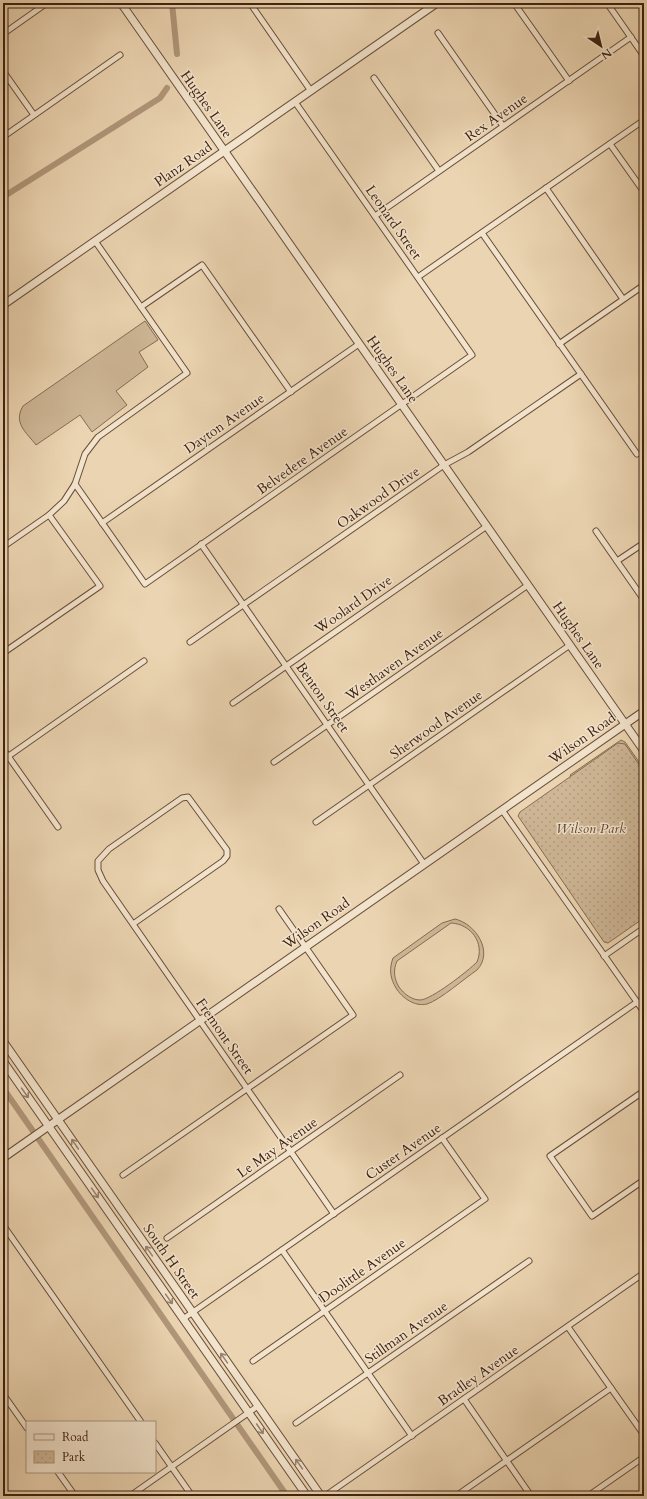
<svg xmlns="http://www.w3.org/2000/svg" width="647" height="1499" font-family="Cardo,serif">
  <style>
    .green { fill: #ceb696; stroke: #866c53; fill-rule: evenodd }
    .park { fill: url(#park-dots); stroke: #866c53 }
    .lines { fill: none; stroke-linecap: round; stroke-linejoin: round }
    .canal { stroke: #b1977a; stroke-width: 6 }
    .minor-casing { stroke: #6a4e38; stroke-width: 7 }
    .tertiary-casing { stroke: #6a4e38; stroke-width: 9 }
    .minor { stroke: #f2e3cc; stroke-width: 5 }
    .tertiary { stroke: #f2e3cc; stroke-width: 7 }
    .oneway { stroke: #98826e }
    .labels { text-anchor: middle; stroke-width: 3; stroke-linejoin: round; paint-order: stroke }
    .street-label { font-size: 14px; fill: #3f2110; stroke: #f2e3cc }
    .park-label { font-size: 14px; font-style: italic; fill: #634632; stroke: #f2e3cc }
  </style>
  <defs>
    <pattern id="park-dots" width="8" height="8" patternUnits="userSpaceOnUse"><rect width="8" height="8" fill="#ceb696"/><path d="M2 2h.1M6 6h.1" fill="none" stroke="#b29c80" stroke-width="1.8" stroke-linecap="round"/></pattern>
  </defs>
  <rect width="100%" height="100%" fill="#ebd4b1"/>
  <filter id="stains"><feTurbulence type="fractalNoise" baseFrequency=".005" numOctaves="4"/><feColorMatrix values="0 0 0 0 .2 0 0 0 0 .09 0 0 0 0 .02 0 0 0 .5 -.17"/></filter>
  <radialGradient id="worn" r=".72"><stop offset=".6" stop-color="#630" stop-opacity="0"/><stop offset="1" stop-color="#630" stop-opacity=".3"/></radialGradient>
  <g class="green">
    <path d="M 145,321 L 158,340 L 139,352 L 148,367 L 116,391 L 127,405 L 92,432 L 80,415 L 36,445 C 26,432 13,423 23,406 Z"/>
    <polygon points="621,740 625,742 644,769 644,773 573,779 570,775"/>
    <path d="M 455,919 C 476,924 494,952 477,970 C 465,978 440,1000 427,1004 C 415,1007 402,998 396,988 C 390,978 389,969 393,958 L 442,923 ZM 451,923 C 471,924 485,943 477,962 C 468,971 431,1000 420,1000 C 412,1000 404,994 399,987 C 394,979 393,970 397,961 Z"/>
  </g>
  <polygon class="park" points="618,743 625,744 644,772 644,918 608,943 604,942 518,816 520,812"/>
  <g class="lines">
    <g class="canal">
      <polyline points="172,3 177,54"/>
      <polyline points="3,197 160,98 167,88"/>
      <polyline points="3,1088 287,1496"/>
    </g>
    <g class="minor-casing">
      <g id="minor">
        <polyline points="250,3 311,91"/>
        <polyline points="514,3 569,81"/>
        <polyline points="607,3 644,56"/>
        <polyline points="438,33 503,126"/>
        <polyline points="3,34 47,3"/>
        <polyline points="3,71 34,115"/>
        <polyline points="374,78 439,171"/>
        <polyline points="3,137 120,55"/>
        <polyline points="610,144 644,192"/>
        <polyline points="546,188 623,299"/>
        <polyline points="375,216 631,37"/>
        <polyline points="482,233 637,454"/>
        <polyline points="418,277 644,120"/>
        <polyline points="141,307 202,265 291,392"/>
        <polyline points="559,344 644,285"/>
        <polyline points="75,484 145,584 472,355 295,102"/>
        <polyline points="102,523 359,344"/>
        <polyline points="596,531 644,600"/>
        <polyline points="201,544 424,864"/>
        <polyline points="3,547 49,515 64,501 75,484 85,454 98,437 187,373 95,241"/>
        <polyline points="617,561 644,543"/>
        <polyline points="190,642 444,465 468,452 581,374"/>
        <polyline points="3,653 100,586 49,515"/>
        <polyline points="233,703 487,526"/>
        <polyline points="3,749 58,827"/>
        <polyline points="3,760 144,661"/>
        <polyline points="274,762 528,585"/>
        <polyline points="502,810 644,1012"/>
        <polyline points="316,822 570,645"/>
        <polyline points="133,924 223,861 227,856 227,850 188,797 182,798 109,849 98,861 98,870 103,881 334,1214"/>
        <polyline points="604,956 644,928"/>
        <polyline points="644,1091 550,1156 592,1216 644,1180"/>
        <polyline points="123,1175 353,1015 279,909"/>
        <polyline points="3,1225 141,1422"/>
        <polyline points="167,1238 400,1075"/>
        <polyline points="282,1250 412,1436"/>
        <polyline points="183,1319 637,1002"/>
        <polyline points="568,1327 644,1435"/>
        <polyline points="253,1361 485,1199 442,1138"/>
        <polyline points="3,1394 27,1428"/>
        <polyline points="464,1399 531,1496"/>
        <polyline points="296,1423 529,1261"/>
        <polyline points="155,1443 192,1496"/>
        <polyline points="58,1472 75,1496"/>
        <polyline points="130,1496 258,1406"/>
        <polyline points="325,1496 644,1273"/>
        <polyline points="456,1496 611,1388"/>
        <polyline points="588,1496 644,1457"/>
      </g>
    </g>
    <g class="tertiary-casing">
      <g id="tertiary">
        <polyline points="121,3 644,751"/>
        <polyline points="3,305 437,3"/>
        <polyline points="3,1041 321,1496"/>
        <polyline points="3,1061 307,1496"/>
        <polyline points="3,1158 644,711"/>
      </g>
    </g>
    <use href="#minor" class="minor"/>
    <use href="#tertiary" class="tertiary"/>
  </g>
  <defs><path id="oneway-shaft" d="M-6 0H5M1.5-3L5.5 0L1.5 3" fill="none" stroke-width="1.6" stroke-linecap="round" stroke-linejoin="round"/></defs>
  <g class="oneway">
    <use href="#oneway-shaft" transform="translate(25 1093) rotate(55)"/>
    <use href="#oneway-shaft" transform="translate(75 1144) rotate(-124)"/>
    <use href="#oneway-shaft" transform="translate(95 1193) rotate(55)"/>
    <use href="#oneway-shaft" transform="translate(149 1251) rotate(-125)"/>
    <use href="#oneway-shaft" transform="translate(169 1299) rotate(55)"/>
    <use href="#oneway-shaft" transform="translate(224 1358) rotate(-125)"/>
    <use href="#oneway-shaft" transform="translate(260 1429) rotate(56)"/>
    <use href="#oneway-shaft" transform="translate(299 1464) rotate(-125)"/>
  </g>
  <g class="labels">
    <g class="street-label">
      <text transform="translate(207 104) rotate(55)" y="5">Hughes Lane</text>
      <text transform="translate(496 117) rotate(-35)" y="5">Rex Avenue</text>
      <text transform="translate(183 164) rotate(-35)" y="5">Planz Road</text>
      <text transform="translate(394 222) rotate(55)" y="5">Leonard Street</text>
      <text transform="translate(393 369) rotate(55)" y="5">Hughes Lane</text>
      <text transform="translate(224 423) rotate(-35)" y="5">Dayton Avenue</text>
      <text transform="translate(302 460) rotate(-35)" y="5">Belvedere Avenue</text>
      <text transform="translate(378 497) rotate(-35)" y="5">Oakwood Drive</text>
      <text transform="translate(353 604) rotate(-35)" y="5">Woolard Drive</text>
      <text transform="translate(579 635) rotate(55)" y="5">Hughes Lane</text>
      <text transform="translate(394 664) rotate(-35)" y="5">Westhaven Avenue</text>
      <text transform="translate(323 697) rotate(55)" y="5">Benton Street</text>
      <text transform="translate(436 724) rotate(-35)" y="5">Sherwood Avenue</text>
      <text transform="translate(582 738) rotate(-35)" y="5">Wilson Road</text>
      <text transform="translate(316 923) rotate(-35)" y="5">Wilson Road</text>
      <text transform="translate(225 1036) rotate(55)" y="5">Fremont Street</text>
      <text transform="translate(277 1147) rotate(-35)" y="5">Le May Avenue</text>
      <text transform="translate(403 1151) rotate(-35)" y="5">Custer Avenue</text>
      <text transform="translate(172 1261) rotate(55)" y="5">South H Street</text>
      <text transform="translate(362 1270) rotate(-35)" y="5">Doolittle Avenue</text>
      <text transform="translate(406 1332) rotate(-35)" y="5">Stillman Avenue</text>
      <text transform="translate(478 1375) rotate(-35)" y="5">Bradley Avenue</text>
    </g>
    <g class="park-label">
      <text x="591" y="833">Wilson Park</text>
    </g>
  </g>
  <rect width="647" height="1499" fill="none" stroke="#ebd4b1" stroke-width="16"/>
  <rect x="4" y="4" width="639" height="1491" fill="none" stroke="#3f2110" stroke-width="2"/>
  <rect x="8" y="8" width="631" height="1483" fill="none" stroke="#3f2110"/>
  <rect x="26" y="1421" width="130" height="52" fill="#f2e3cc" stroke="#aa9581"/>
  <rect x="34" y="1434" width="20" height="6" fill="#f2e3cc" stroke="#aa9581"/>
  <text x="62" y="1441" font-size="12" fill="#3f2110">Road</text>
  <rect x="34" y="1451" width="20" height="12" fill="url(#park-dots)" stroke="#aa9581"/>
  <text x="62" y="1461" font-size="12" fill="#3f2110">Park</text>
  <g transform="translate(601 46) rotate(145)" stroke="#f2e3cc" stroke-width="3" paint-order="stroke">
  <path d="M0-3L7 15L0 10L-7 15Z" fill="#3f2110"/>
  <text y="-6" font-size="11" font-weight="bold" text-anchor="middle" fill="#3f2110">N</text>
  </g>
  <rect width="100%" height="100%" filter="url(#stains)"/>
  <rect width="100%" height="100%" fill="url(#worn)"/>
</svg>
